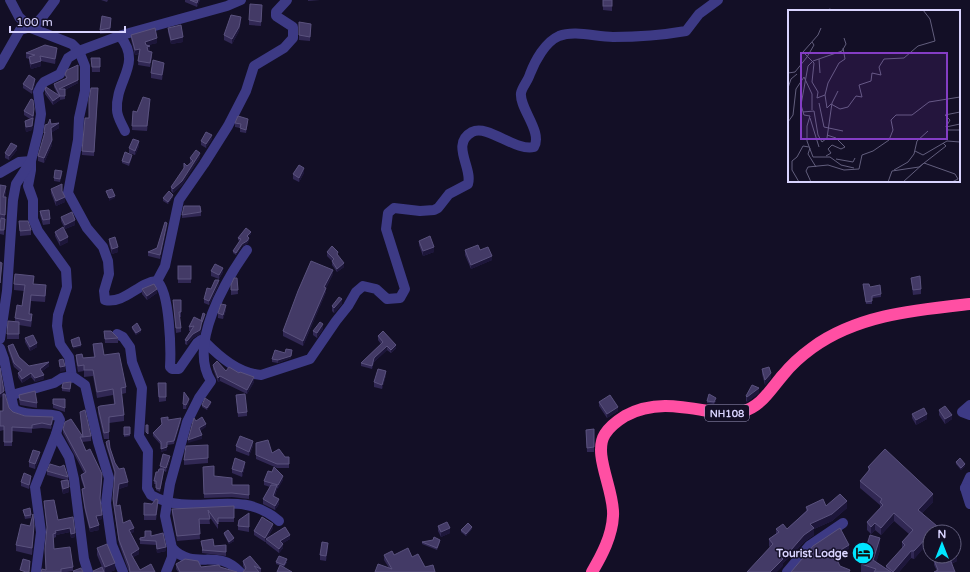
<svg xmlns="http://www.w3.org/2000/svg" width="970" height="572" font-family="'Varela Round',sans-serif">
  <style>
    .lines { fill: none; stroke-linecap: round; stroke-linejoin: round }
    .minor { stroke: #3d3a85; stroke-width: 10 }
    .highway { stroke: #ff4fa3; stroke-width: 12 }
    .wall { fill: #312854 }
    .shaded-wall { fill: #1d163a }
    .building { fill: #433a66; stroke: #5a527e }
    .labels { text-anchor: middle; stroke-width: 3; stroke-linejoin: round; paint-order: stroke }
    .shield { fill: #130f26; stroke: #9e99be; stroke-width: 1 }
    .shield-label { font-size: 10px; font-weight: bold; fill: #d9d4ff }
    .poi-label { font-size: 11px; font-weight: bold; fill: #d9d4ff; stroke: #130f26; text-anchor: end }
    .inset-road { fill: none; stroke: #625e7d; stroke-width: 1 }
    .view { fill: #843dc5; fill-opacity: 0.15; stroke: #843dc5; stroke-width: 2 }
    .inset-edge { fill: none; stroke: #d9d4ff; stroke-width: 2 }
  </style>
  <rect width="100%" height="100%" fill="#130f26"/>
  <g class="lines">
    <g class="minor">
      <path d="M 10,0 L 19,17 L 31,28 L 72,44 L 79,51 L 85,66 L 85,91 L 79,118 L 78,140 L 68,193 L 87,228 L 103,247 L 108,261 L 109,274 L 104,291 L 105,300 C 125,304 139,282 157,281 C 170,292 171,350 170,367 L 172,369 L 179,369 L 197,343 L 201,340 L 205,342 C 220,357 238,373 261,375 L 310,359 L 336,321 L 348,306 L 356,292 L 363,286 L 376,289 L 387,299 L 400,298 L 405,289 L 386,229 L 388,213 L 394,208 L 420,211 L 434,210 L 438,208 L 449,194 L 468,184 C 473,168 450,144 472,132 C 488,124 516,152 534,147 C 543,132 519,108 521,93 C 522,87 528,81 530,74 C 535,61 545,42 559,36 C 575,30 596,37 613,37 C 636,37 663,35 686,31 L 699,14 L 718,0"/>
      <path d="M 120,36 C 143,64 115,80 117,110 C 117,117 122,124 125,131"/>
      <path d="M 0,65 L 20,30 C 39,26 44,15 55,0"/>
      <polyline points="0,173 19,162 31,161 31,170 28,186 33,200 33,219 38,231 66,270 67,287 58,315 57,326 60,344 69,357 72,377"/>
      <polyline points="157,281 165,266 179,200 204,164 228,126 246,91 254,66 284,48 293,38 293,27 276,16 276,12 287,0"/>
      <path d="M 117,334 L 123,337 L 130,347 L 132,362 L 142,388 L 139,436 L 148,451 L 147,488 L 151,495 C 195,520 238,485 279,521"/>
      <polyline points="0,339 7,291 13,200 16,184 31,161 38,133 41,114 38,92 41,86 44,82 60,74 68,58 79,51 122,35 227,6 241,0"/>
      <path d="M 0,348 L 4,359 L 13,405 L 15,410 C 30,417 45,412 58,416 L 60,420 L 56,434 L 35,487 L 41,532 L 36,572"/>
      <polyline points="12,395 54,383 62,378 67,377 75,378 85,385 98,442 109,478 106,503 112,545 123,572"/>
      <polyline points="970,405 962,412 970,415"/>
      <polyline points="56,434 69,457 74,479 84,559 88,572"/>
      <polyline points="970,477 965,488 970,492"/>
      <polyline points="965,488 970,504"/>
      <path d="M 172,548 C 195,572 217,547 240,572"/>
      <path d="M 166,572 L 172,557 L 172,548 L 165,516 L 170,484 L 187,422 L 199,398 L 211,381 C 188,345 225,281 247,250"/>
      <polyline points="787,572 809,546 843,523"/>
    </g>
    <path class="highway" d="M 592,572 C 602,555 612,536 613,516 C 615,491 592,454 605,434 C 610,426 617,421 625,416 C 652,401 679,406 708,411 C 718,412 730,415 741,412 C 761,407 770,390 783,375 C 791,365 801,356 812,348 C 857,315 915,310 970,304"/>
  </g>
  <g class="wall">
    <polygon points="101,0 108,0 107,2"/>
    <polygon points="185,0 200,0 197,7 185,2"/>
    <polygon points="308,0 320,0 308,1"/>
    <polygon points="603,0 612,0 612,11 603,10"/>
    <polygon points="262,9 261,26 249,25 249,20"/>
    <polygon points="241,21 239,31 232,44 224,40 224,35"/>
    <polygon points="111,22 110,33 100,34 100,30"/>
    <polygon points="299,22 311,28 310,41 299,40"/>
    <polygon points="168,28 183,42 171,44 168,32"/>
    <polygon points="131,35 157,43 148,45 150,51 148,51 152,57 150,67 138,65 139,54 135,55 131,39"/>
    <polygon points="57,52 55,64 41,61 41,66 31,69 29,62 29,59 26,58 26,53"/>
    <polygon points="91,58 100,67 100,72 92,72"/>
    <polygon points="164,67 162,80 151,78 151,73"/>
    <polygon points="65,74 78,83 65,90 65,99 60,100 53,105 45,94 45,90 58,95 54,87 54,84 66,79"/>
    <polygon points="35,83 32,94 23,88 23,84"/>
    <polygon points="98,93 94,156 82,155 82,151 89,118"/>
    <polygon points="150,104 147,131 132,130 133,111 137,112"/>
    <polygon points="24,111 34,114 32,130 26,132 25,125 25,121 30,119 24,115"/>
    <polygon points="248,122 246,133 240,132 240,128 235,127 235,123"/>
    <polygon points="51,124 59,128 52,132 52,145 44,163 38,161 38,156"/>
    <polygon points="212,139 206,148 201,145 201,141"/>
    <polygon points="139,146 135,155 129,153 129,148"/>
    <polygon points="17,150 9,160 5,158 5,153"/>
    <polygon points="132,157 129,166 122,163 122,161"/>
    <polygon points="200,157 182,185 173,193 171,191 171,187 184,169 184,163 187,166 190,163 190,158"/>
    <polygon points="304,173 299,182 293,179 293,174"/>
    <polygon points="62,174 60,182 54,181 54,178"/>
    <polygon points="0,185 6,191 5,197 6,201 4,235 0,234 0,224 1,219 0,218"/>
    <polygon points="51,189 62,191 65,202 56,206 51,193"/>
    <polygon points="173,197 168,204 163,201 163,198"/>
    <polygon points="40,211 50,219 50,224 43,225 40,215"/>
    <polygon points="201,212 201,216 182,218 182,215"/>
    <polygon points="61,217 75,225 65,229 61,221"/>
    <polygon points="19,221 31,230 31,235 20,236"/>
    <polygon points="167,227 160,259 148,256 148,252 157,248"/>
    <polygon points="55,232 68,242 60,246 55,236"/>
    <polygon points="251,234 248,237 249,240 247,244 242,246 236,255 233,253 233,251 240,241 238,240 238,238"/>
    <polygon points="109,239 118,252 112,254 109,244"/>
    <polygon points="419,241 434,252 423,256 419,245"/>
    <polygon points="465,250 480,250 492,260 471,269 465,255"/>
    <polygon points="327,252 338,256 344,267 337,272 332,265 332,261 327,256"/>
    <rect x="178" y="266" width="13" height="17"/>
    <polygon points="211,271 223,272 219,279 211,276"/>
    <polygon points="333,274 326,288 326,292 303,346 283,336 283,331"/>
    <polygon points="237,278 238,294 231,295 231,285"/>
    <polygon points="911,278 921,289 921,294 913,295"/>
    <polygon points="14,284 33,284 46,291 45,302 31,301 30,314 32,320 31,327 19,325 19,339 7,339 7,334 15,322 15,318 22,306 24,291 14,290"/>
    <polygon points="219,284 209,305 204,303 204,299 211,289"/>
    <polygon points="863,284 870,287 881,294 881,297 872,298 872,304 866,304"/>
    <polygon points="142,289 157,293 147,300 142,294"/>
    <polygon points="173,300 181,300 181,317 179,317 181,328 181,332 176,333"/>
    <polygon points="342,304 334,313 332,311 332,306"/>
    <polygon points="226,310 223,319 218,318 218,313"/>
    <polygon points="205,316 202,324 200,334 193,338 187,345 185,344 185,340 191,331 189,331 189,327 201,320"/>
    <polygon points="132,327 141,332 136,335 132,329"/>
    <polygon points="323,329 317,338 313,335 313,331"/>
    <polygon points="104,331 118,338 118,343 105,343"/>
    <polygon points="378,336 396,348 391,353 387,350 374,362 372,369 361,366 361,363 381,344 378,340"/>
    <polygon points="25,338 37,347 30,351 25,342"/>
    <polygon points="93,344 104,355 126,387 126,393 122,394 124,415 124,421 109,423 109,439 104,439 98,413 98,407 114,404 113,395 97,398 93,376 84,377 84,371 78,372 76,361 76,355 83,358 94,357 93,350"/>
    <polygon points="8,346 29,366 49,366 41,372 44,379 35,382 31,377 22,383 18,377 18,373 20,372 14,367 8,350"/>
    <polygon points="285,353 291,358 278,363 272,362 272,359"/>
    <polygon points="213,365 226,371 254,382 247,394 220,381 218,382 213,369"/>
    <polygon points="762,369 771,378 765,385 762,374"/>
    <polygon points="386,375 382,389 374,387 374,382"/>
    <polygon points="71,384 70,392 62,391 62,388"/>
    <polygon points="158,388 166,397 166,401 159,402"/>
    <polygon points="759,393 747,402 746,401 746,396"/>
    <polygon points="4,394 9,408 13,412 25,416 53,421 51,429 42,428 32,429 32,433 12,431 12,446 4,446 4,430 0,431 0,411 3,411 3,397"/>
    <polygon points="19,395 37,403 37,408 20,405 19,400"/>
    <polygon points="236,395 247,412 247,416 238,417"/>
    <polygon points="53,399 65,399 65,412 53,408"/>
    <polygon points="707,401 716,401 714,404 707,403"/>
    <polygon points="599,402 618,411 607,418 599,406"/>
    <polygon points="189,403 186,409 183,409 183,404"/>
    <polygon points="211,404 207,410 202,407 202,405"/>
    <polygon points="939,410 952,419 945,424 939,415"/>
    <polygon points="80,412 91,436 91,441 82,442 86,451 102,479 100,500 102,519 97,520 99,530 90,532 85,512 82,493 82,489 84,488 81,479 81,475 84,473 63,433 63,429 82,436"/>
    <polygon points="912,414 927,419 916,425 912,418"/>
    <polygon points="161,418 168,420 181,421 174,444 167,445 167,450 161,452 161,445 153,436 153,433 162,425"/>
    <polygon points="124,427 130,427 130,436 124,437"/>
    <polygon points="594,429 594,452 587,452 586,430"/>
    <polygon points="106,442 110,448 115,463 128,486 119,489 117,506 123,523 134,532 130,533 139,554 133,557 140,570 155,572 129,572 119,544 113,503 115,475 106,446"/>
    <polygon points="256,443 272,453 285,457 289,457 289,468 277,468 256,459"/>
    <polygon points="208,445 208,463 184,465 184,460"/>
    <polygon points="236,446 253,446 249,456 236,451"/>
    <polygon points="40,457 35,469 29,467 29,462"/>
    <polygon points="170,460 166,472 164,471 160,492 156,490 156,484 154,484 154,481 160,469 160,466"/>
    <polygon points="956,462 965,466 961,470 956,464"/>
    <polygon points="245,466 242,477 232,473 232,469"/>
    <polygon points="203,467 214,476 232,485 249,485 249,499 232,497 204,498"/>
    <polygon points="868,467 933,502 922,513 937,532 914,559 911,558 899,572 861,572 861,564 880,550 876,562 886,569 886,566 902,549 902,542 909,534 894,521 881,535 875,530 871,534 867,530 867,522 880,508 880,505 860,488 860,481 868,472"/>
    <polygon points="47,471 68,477 69,492 63,494 61,486 61,481 66,480 47,475"/>
    <polygon points="31,480 29,489 21,486 21,482"/>
    <polygon points="283,480 277,489 275,496 279,504 275,510 263,504 263,499 270,487 264,485 264,481"/>
    <polygon points="44,501 58,520 73,517 75,537 71,538 70,532 56,535 56,537 54,538 54,549 73,567 73,571 67,572 41,572 46,570 47,529"/>
    <polygon points="144,503 158,505 156,520 144,520"/>
    <polygon points="234,506 234,522 218,522 218,529 209,516 210,524 199,524 200,539 177,541 172,513 172,509"/>
    <polygon points="806,507 847,508 832,521 814,529 814,535 804,542 791,556 783,563 783,566 769,546 769,539 776,534 776,529 787,529 806,511"/>
    <polygon points="23,510 31,515 31,518 25,519"/>
    <polygon points="249,517 249,532 238,530 238,526"/>
    <polygon points="438,526 450,533 441,537 438,531"/>
    <polygon points="273,528 268,537 290,539 283,543 283,548 279,553 266,543 266,542 265,542 254,535 254,531"/>
    <polygon points="472,529 466,536 461,532 461,530"/>
    <polygon points="34,532 32,555 16,551 16,545"/>
    <polygon points="224,533 234,541 229,544 224,535"/>
    <polygon points="151,535 166,551 157,553 156,545 140,544 140,538"/>
    <polygon points="201,541 214,546 226,552 226,556 202,553 202,550 203,550 201,544"/>
    <polygon points="422,542 440,542 437,550 422,544"/>
    <polygon points="97,548 115,570 110,572 104,572 97,555"/>
    <polygon points="328,548 326,561 320,560 320,555"/>
    <polygon points="384,555 394,555 412,557 425,567 375,572 389,568 384,560"/>
    <polygon points="937,556 954,556 957,561 937,571 934,565 934,560 938,559"/>
    <polygon points="243,561 261,569 261,572 243,572 245,570 243,566"/>
    <polygon points="276,562 287,562 284,567 276,564"/>
    <polygon points="176,564 201,567 220,567 237,572 178,572 176,569"/>
  </g>
  <g class="shaded-wall">
    <polygon points="198,0 200,0 197,7 197,3"/>
    <polygon points="241,17 241,21 239,31 232,44 232,39"/>
    <polygon points="183,37 183,42 171,44 171,40"/>
    <polygon points="157,38 157,43 145,46 145,42"/>
    <polygon points="150,46 150,51 147,52 147,47"/>
    <polygon points="57,48 57,52 55,64 55,59"/>
    <polygon points="140,49 140,53 135,55 135,50"/>
    <polygon points="41,61 41,66 31,69 31,64"/>
    <polygon points="164,63 164,67 162,80 162,75"/>
    <polygon points="35,79 35,83 32,94 32,90"/>
    <polygon points="78,80 78,83 59,93 59,89"/>
    <polygon points="60,96 60,100 53,105 53,101"/>
    <polygon points="150,99 150,104 147,131 147,126"/>
    <polygon points="33,118 32,130 26,132 26,127"/>
    <polygon points="248,119 248,122 246,133 246,130"/>
    <polygon points="59,123 59,128 51,133 51,128"/>
    <polygon points="212,135 212,139 206,148 206,144"/>
    <polygon points="52,140 52,145 44,163 44,158"/>
    <polygon points="139,141 139,146 135,155 135,151"/>
    <polygon points="17,146 17,150 9,160 9,156"/>
    <polygon points="200,153 200,157 182,185 173,193 173,189"/>
    <polygon points="304,168 304,173 299,182 299,178"/>
    <polygon points="6,186 6,191 3,201 3,197"/>
    <polygon points="173,195 173,197 168,204 168,202"/>
    <polygon points="115,196 115,198 109,201 109,198"/>
    <polygon points="65,197 65,202 56,206 56,201"/>
    <polygon points="75,220 75,225 65,229 65,225"/>
    <polygon points="167,223 167,227 160,259 160,255"/>
    <polygon points="251,232 251,234 247,239 247,236"/>
    <polygon points="68,237 68,242 60,246 60,241"/>
    <polygon points="249,238 249,240 247,244 242,246 236,255 236,253 242,244"/>
    <polygon points="118,247 118,252 112,254 112,249"/>
    <polygon points="434,247 434,252 423,256 423,251"/>
    <polygon points="492,256 492,260 471,269 471,265"/>
    <polygon points="344,263 344,267 337,272 337,269"/>
    <polygon points="223,268 223,272 219,279 219,275"/>
    <polygon points="333,270 333,274 326,288 326,292 303,346 303,341 324,287"/>
    <polygon points="219,280 219,284 209,305 209,301"/>
    <polygon points="157,289 157,293 147,300 147,296"/>
    <polygon points="31,295 31,301 29,320 29,314"/>
    <polygon points="342,299 342,304 334,313 334,308"/>
    <polygon points="226,305 226,310 223,319 223,315"/>
    <polygon points="202,321 202,325 200,334 193,338 187,345 187,341"/>
    <polygon points="323,324 323,329 317,338 317,333"/>
    <polygon points="141,330 141,332 136,335 136,333"/>
    <polygon points="37,343 37,347 30,351 30,347"/>
    <polygon points="81,345 81,347 73,349 73,347"/>
    <polygon points="396,345 396,348 391,353 391,350"/>
    <polygon points="387,346 387,350 374,362 372,369 372,366 374,358"/>
    <polygon points="292,350 291,358 278,363 278,360"/>
    <polygon points="49,362 49,366 40,373 40,369"/>
    <polygon points="65,366 65,371 60,372 60,367"/>
    <polygon points="386,371 386,375 382,389 382,385"/>
    <polygon points="31,373 31,377 22,383 22,379"/>
    <polygon points="771,373 771,378 765,385 765,380"/>
    <polygon points="44,375 44,379 35,382 35,378"/>
    <polygon points="220,376 220,381 218,382 218,378"/>
    <polygon points="254,377 254,382 247,394 247,390"/>
    <polygon points="759,388 759,393 747,402 747,397"/>
    <polygon points="4,391 4,395 0,398 0,394"/>
    <polygon points="189,399 189,403 186,409 186,405"/>
    <polygon points="211,402 211,404 207,410 207,408"/>
    <polygon points="618,407 618,411 607,418 607,414"/>
    <polygon points="927,414 927,419 916,425 916,420"/>
    <polygon points="952,415 952,419 945,424 945,419"/>
    <polygon points="53,417 53,421 51,429 51,425"/>
    <polygon points="181,418 181,421 174,444 174,441"/>
    <polygon points="206,424 206,427 199,432 199,428"/>
    <polygon points="202,435 202,439 188,443 188,440"/>
    <polygon points="253,441 253,446 249,456 249,452"/>
    <polygon points="167,447 167,450 161,452 161,449"/>
    <polygon points="40,452 40,457 35,469 35,464"/>
    <polygon points="170,456 170,460 166,472 166,468"/>
    <polygon points="245,462 245,466 242,477 242,472"/>
    <polygon points="965,464 965,466 961,470 961,468"/>
    <polygon points="31,476 31,480 29,489 29,485"/>
    <polygon points="283,476 283,480 278,489 278,485"/>
    <polygon points="128,482 128,486 119,489 116,510 119,484"/>
    <polygon points="277,485 277,490 273,500 273,496"/>
    <polygon points="69,487 69,492 63,494 63,489"/>
    <polygon points="933,494 933,502 918,517 918,510"/>
    <polygon points="279,499 279,504 275,510 275,506"/>
    <polygon points="847,501 847,508 832,521 814,529 814,535 804,542 791,556 783,563 783,566 777,572 770,572 781,557 810,524"/>
    <polygon points="894,513 894,521 881,535 881,528"/>
    <polygon points="102,515 102,519 96,521 96,516"/>
    <polygon points="875,523 875,530 871,534 871,527"/>
    <polygon points="273,524 273,528 267,540 266,539 265,542 265,538"/>
    <polygon points="99,525 99,530 90,532 90,528"/>
    <polygon points="34,526 34,532 32,555 32,548"/>
    <polygon points="937,526 937,532 931,532"/>
    <polygon points="472,527 472,529 466,536 466,534"/>
    <polygon points="70,528 70,532 56,535 55,531"/>
    <polygon points="134,528 134,532 129,534 129,530"/>
    <polygon points="450,528 450,533 441,537 441,532"/>
    <polygon points="75,533 75,537 71,538 71,534"/>
    <polygon points="930,534 930,541 914,559 914,551"/>
    <polygon points="290,535 290,539 280,545 280,541"/>
    <polygon points="234,538 234,541 229,544 229,542"/>
    <polygon points="880,538 880,550 874,569 873,560"/>
    <polygon points="328,543 328,548 326,561 326,556"/>
    <polygon points="283,544 283,548 279,553 279,549"/>
    <polygon points="849,545 849,549 834,558 834,554"/>
    <polygon points="166,547 166,551 157,553 157,549"/>
    <polygon points="139,549 139,554 131,558 131,554"/>
    <polygon points="911,551 911,558 899,572 893,572"/>
    <polygon points="957,556 957,561 950,564 950,559"/>
    <polygon points="115,563 115,570 110,572 105,572 105,567"/>
  </g>
  <g class="building">
    <polygon points="190,0 198,0 197,3"/>
    <rect x="603" y="0" width="9" height="6"/>
    <polygon points="250,4 262,5 261,22 249,20"/>
    <polygon points="829,9 839,11 829,11"/>
    <polygon points="231,15 241,17 239,27 232,39 224,35"/>
    <polygon points="102,16 111,18 110,28 100,30"/>
    <polygon points="299,22 311,24 310,37 299,35"/>
    <polygon points="181,25 183,37 171,40 168,28"/>
    <polygon points="155,28 157,38 145,42 146,45 150,46 147,47 148,51 152,52 150,63 138,61 140,49 135,50 131,35"/>
    <polygon points="45,45 57,48 55,59 40,56 41,61 31,64 29,57 35,55 26,53"/>
    <polygon points="91,58 100,58 100,67 92,67"/>
    <polygon points="153,60 164,63 162,75 151,73"/>
    <polygon points="78,65 78,80 59,89 65,89 65,96 60,96 53,101 45,90 46,87 60,96 54,84 67,78 65,74 67,70"/>
    <polygon points="29,75 35,79 32,90 23,84"/>
    <polygon points="91,88 98,88 94,152 82,151 85,118 89,118 89,100"/>
    <polygon points="143,97 150,99 147,126 132,126 133,111 137,112"/>
    <polygon points="31,99 33,100 34,109 33,116 24,111"/>
    <polygon points="238,116 248,119 246,130 240,128 241,124 235,123"/>
    <polygon points="33,118 32,126 26,127 25,121"/>
    <polygon points="50,119 51,124 59,123 51,128 52,140 44,158 38,156 45,132 44,133 45,125 48,124"/>
    <polygon points="206,132 212,135 206,144 201,141"/>
    <polygon points="133,139 139,141 135,151 129,148"/>
    <polygon points="11,143 17,146 9,156 5,153"/>
    <polygon points="196,150 200,153 182,181 173,189 171,187 184,168 184,163 187,166 193,161 190,158"/>
    <polygon points="125,152 132,155 129,163 122,161"/>
    <polygon points="299,165 304,168 299,178 293,174"/>
    <polygon points="55,170 62,171 60,179 54,178"/>
    <polygon points="62,184 62,191 65,197 56,201 51,189"/>
    <polygon points="0,185 6,186 3,197 6,197 5,215 0,214"/>
    <polygon points="112,189 115,196 109,198 106,191"/>
    <polygon points="169,191 173,195 168,202 163,198"/>
    <polygon points="184,206 200,206 201,212 182,215"/>
    <polygon points="49,210 50,219 43,220 40,211"/>
    <polygon points="72,212 75,220 65,225 61,217"/>
    <polygon points="1,218 5,219 4,230 0,230 0,224"/>
    <polygon points="19,221 28,221 31,230 20,231"/>
    <polygon points="165,222 167,223 160,255 148,252 157,248"/>
    <polygon points="63,227 68,237 60,241 55,232"/>
    <polygon points="246,228 251,232 247,236 249,238 247,241 242,244 236,253 233,251 241,239 238,238"/>
    <polygon points="430,236 434,247 423,251 419,241"/>
    <polygon points="115,237 118,247 112,249 109,239"/>
    <polygon points="478,245 480,250 488,247 492,256 471,265 465,250"/>
    <polygon points="332,246 338,252 337,254 344,263 337,269 332,261 334,259 327,252"/>
    <polygon points="311,261 333,270 324,287 326,288 303,341 283,331 298,291"/>
    <polygon points="0,262 2,263 0,283"/>
    <polygon points="215,264 223,268 219,275 211,271"/>
    <rect x="178" y="266" width="13" height="13"/>
    <polygon points="15,274 34,276 33,284 46,285 45,296 31,295 29,314 32,314 31,321 15,318 17,305 22,306 25,285 14,284"/>
    <polygon points="920,276 921,289 913,290 911,278"/>
    <polygon points="234,278 237,278 238,290 231,290 231,285"/>
    <polygon points="215,280 219,280 209,301 204,299 207,288 211,289"/>
    <polygon points="154,284 157,289 147,296 142,289"/>
    <polygon points="863,284 869,284 870,287 880,285 881,294 872,296 872,301 866,302"/>
    <polygon points="339,297 342,299 334,308 332,306"/>
    <polygon points="173,300 181,300 181,312 179,312 181,328 176,328"/>
    <polygon points="221,304 226,305 223,315 218,313"/>
    <polygon points="203,313 205,314 202,322 201,320"/>
    <polygon points="194,317 202,321 200,330 193,334 187,341 185,340 194,326 189,327"/>
    <polygon points="8,321 19,322 19,334 7,334"/>
    <polygon points="320,322 323,324 317,333 313,331"/>
    <polygon points="137,323 141,330 136,333 132,327"/>
    <polygon points="104,331 111,331 118,338 105,339"/>
    <polygon points="383,331 396,345 391,350 387,346 374,358 372,366 361,363 383,342 378,336"/>
    <polygon points="33,335 37,343 30,347 25,338"/>
    <polygon points="79,337 81,345 73,347 71,340"/>
    <polygon points="102,343 104,355 119,353 126,387 121,388 124,415 109,417 109,432 104,433 98,407 100,406 115,404 113,389 97,392 93,370 84,370 84,365 78,366 76,355 82,354 83,358 95,357 93,344"/>
    <polygon points="13,344 19,357 29,366 49,362 40,369 44,375 35,378 31,373 22,379 18,373 22,370 14,363 8,346"/>
    <polygon points="286,349 292,350 291,356 278,360 272,359 275,350 285,353"/>
    <polygon points="63,359 65,366 60,367 59,360"/>
    <polygon points="217,361 226,371 229,367 239,373 240,372 254,377 247,390 220,376 218,378 213,365"/>
    <polygon points="769,367 771,373 765,380 762,369"/>
    <polygon points="0,368 4,391 0,394"/>
    <polygon points="378,369 386,371 382,385 374,382"/>
    <polygon points="71,382 70,389 62,388 63,383"/>
    <polygon points="158,383 166,383 166,397 159,397"/>
    <polygon points="752,385 759,388 747,397 746,396"/>
    <polygon points="35,391 37,403 20,400 19,395"/>
    <polygon points="184,392 189,399 186,405 183,404"/>
    <polygon points="3,394 5,394 9,408 13,412 25,416 53,417 51,425 42,423 32,425 32,428 12,427 12,442 4,442 4,426 0,426 0,411 3,411"/>
    <polygon points="245,394 247,412 238,413 236,395"/>
    <polygon points="709,394 716,398 714,402 707,401"/>
    <polygon points="610,395 618,407 607,414 599,402"/>
    <polygon points="205,398 211,402 207,408 202,405"/>
    <polygon points="53,399 65,399 65,408 53,404"/>
    <polygon points="945,406 952,415 945,419 939,410"/>
    <polygon points="924,408 927,414 916,420 912,414"/>
    <polygon points="85,410 91,436 83,437 80,412"/>
    <polygon points="168,417 168,420 181,418 174,441 167,442 167,447 161,449 161,442 153,433 162,424 161,418"/>
    <polygon points="202,417 206,424 199,428 202,435 188,440 194,418 196,421"/>
    <polygon points="71,419 83,437 80,437 86,451 90,449 102,474 100,498 102,515 96,516 99,525 90,528 85,508 82,489 85,488 81,475 86,472 63,429 65,422"/>
    <polygon points="146,425 148,425 148,434 146,432"/>
    <polygon points="124,427 130,427 130,434 124,435"/>
    <polygon points="594,429 594,447 587,448 586,430"/>
    <polygon points="240,436 253,441 249,452 236,446"/>
    <polygon points="109,440 110,448 115,463 119,469 124,468 128,482 119,484 116,506 120,505 123,523 130,520 134,528 129,530 139,549 131,554 140,570 151,564 155,572 130,572 129,566 119,540 113,499 115,472 106,442"/>
    <polygon points="268,440 272,453 279,449 285,457 289,457 289,464 277,464 256,455 256,443"/>
    <polygon points="208,445 208,458 184,460 186,446"/>
    <polygon points="885,449 933,494 918,510 937,526 931,532 930,532 930,534 914,551 911,551 893,572 886,566 905,545 902,542 913,530 894,513 881,528 875,523 871,527 867,522 883,505 880,502 882,499 860,481 870,469 868,467"/>
    <polygon points="33,450 40,452 35,464 29,462"/>
    <polygon points="163,454 170,456 166,468 160,466"/>
    <polygon points="235,458 245,462 242,472 232,469"/>
    <polygon points="960,458 965,464 961,468 956,462"/>
    <polygon points="50,464 60,467 64,465 68,477 47,471"/>
    <polygon points="214,466 214,476 232,478 232,485 249,485 249,495 232,493 204,494 203,467"/>
    <polygon points="274,467 283,476 278,485 264,481 268,471 272,472"/>
    <polygon points="159,469 164,469 160,489 156,488 156,481 154,481 156,472 158,472"/>
    <polygon points="24,473 31,476 29,485 21,482"/>
    <polygon points="68,480 69,487 63,489 61,481"/>
    <polygon points="271,485 277,485 273,496 279,499 275,506 263,499"/>
    <polygon points="840,494 847,501 832,514 810,524 814,528 804,535 791,550 781,557 783,559 770,572 747,572 773,544 769,539 779,532 776,529 783,524 787,529 808,510 806,507 823,499 826,506"/>
    <polygon points="156,499 158,500 156,515 144,515 144,503 152,504"/>
    <polygon points="54,500 58,520 73,517 75,533 71,534 70,528 55,531 56,533 53,534 54,549 70,547 73,567 61,569 61,572 41,572 42,569 46,570 45,549 47,527 44,501"/>
    <polygon points="234,506 234,518 218,518 218,524 208,510 210,519 199,519 200,534 177,536 172,509"/>
    <polygon points="30,508 31,515 25,516 23,510"/>
    <polygon points="249,513 249,527 238,526 239,520"/>
    <polygon points="33,514 34,526 32,548 16,545 21,524 30,526"/>
    <polygon points="262,517 273,524 265,538 254,531"/>
    <polygon points="447,522 450,528 441,532 438,526"/>
    <polygon points="468,523 472,527 466,534 461,530"/>
    <polygon points="285,527 290,535 280,541 283,544 279,549 266,539"/>
    <polygon points="840,528 849,545 834,554 840,566 850,570 849,572 791,572 813,546"/>
    <polygon points="228,530 234,538 229,542 224,533"/>
    <polygon points="145,531 151,531 151,536 163,533 166,547 157,549 156,541 140,540 140,538 145,537"/>
    <polygon points="870,535 880,538 873,560 891,572 874,572 876,569 861,564"/>
    <polygon points="434,537 440,540 437,548 422,542 433,540"/>
    <polygon points="213,539 214,546 226,545 226,552 202,550 203,550 201,541"/>
    <polygon points="322,542 328,543 326,556 320,555"/>
    <polygon points="107,544 115,563 105,567 97,548"/>
    <polygon points="954,547 957,556 950,559 955,572 934,572 938,570 934,560 939,558 939,556 954,556"/>
    <polygon points="408,548 412,557 418,554 425,567 433,565 435,572 375,572 378,564 392,569 384,555 392,551 394,555"/>
    <polygon points="250,556 261,569 254,566 259,572 243,572 246,568 243,561"/>
    <polygon points="279,556 287,559 284,565 276,562"/>
    <polygon points="23,559 30,561 29,572 26,572 20,570"/>
    <polygon points="185,559 198,561 201,567 219,565 220,567 237,572 180,572 176,564"/>
    <polygon points="280,565 292,572 277,572"/>
    <polygon points="102,567 104,572 94,572 93,571"/>
    <polygon points="81,568 83,572 74,572 73,571"/>
  </g>
  <defs>
    <g id="hotel-disc" transform="scale(1.15)"><circle r="9.5" fill="#00e5ff" stroke="#130f26"/><path d="M-6-4.5h1.5V1H6V5H4.5V3h-9V5H-6ZM-4 0a1.8 1.8 0 1 1 3.6 0ZM.5 0V-2.5h3Q6-2.5 6 0Z" fill="#111"/></g>
  </defs>
  <g fill-rule="evenodd">
    <use href="#hotel-disc" x="863" y="553"/>
  </g>
  <g class="labels">
    <rect class="shield" x="705" y="405" width="44" height="16" rx="3"/>
    <g class="shield-label">
      <text x="727" y="417">NH108</text>
    </g>
    <g class="poi-label">
      <text x="848" y="557">Tourist Lodge</text>
    </g>
  </g>
  <g transform="translate(788 10)">
    <rect width="172" height="172" fill="#130f26"/>
    <path class="inset-road" d="M 33,18 L 30,25 L 15,42 L 26,53 L 24,72 L 30,82 L 29,88 L 37,85 L 39,98 L 43,94 L 52,99 L 60,97 L 68,86 L 74,87 L 71,75 L 83,71 L 84,63 L 93,65 L 91,57 L 96,49 L 116,48 L 130,36 L 147,31 L 142,9 L 135,0M 56,28 L 58,34 L 54,41 L 25,51 L 20,56 L 13,95 L 16,105 L 22,106 L 19,116 L 19,131 L 25,147 L 42,147 L 53,155 L 66,158M 31,49 L 32,63M 0,63 L 7,62 L 19,47 L 26,35 L 24,32M 0,78 L 3,69 L 9,64M 37,85 L 40,73 L 51,53 L 57,49 L 55,38M 31,93 L 36,117 L 55,121M 15,102 L 26,101 L 30,125 L 34,132 L 39,128 L 44,93 L 50,81M 172,102 L 157,105 L 162,110 L 158,117 L 172,114M 22,108 L 31,137M 0,112 L 5,105 L 8,79 L 16,67 L 24,84 L 24,100M 158,116 L 160,120 L 172,120M 22,138 L 20,144 L 28,157M 127,141 L 135,145 L 159,131 L 172,132M 38,146 L 43,143 L 40,139 L 44,135 L 53,139 L 57,137 L 48,128 L 39,125M 48,149 L 65,152 L 67,148M 106,160 L 120,152 L 126,144 L 129,131 L 140,121M 11,172 L 4,160 L 4,151 L 9,147 L 15,136 L 21,137M 23,172 L 18,161 L 20,157 L 40,155 L 56,160 L 71,159 L 74,145 L 85,141 L 101,130 L 105,120 L 103,110 L 108,105 L 124,105 L 141,92 L 172,87M 100,172 L 104,161 L 131,157 L 158,136 L 155,133M 115,172 L 136,153 L 167,164 L 170,169 L 164,172M 136,172 L 152,172"/>
    <path class="view" d="M 13,43 L 159,43 L 159,129 L 13,129 Z"/>
    <rect width="172" height="172" class="inset-edge"/>
  </g>
  <g transform="translate(942 544)"><circle r="19" fill="#130f26" stroke="#625e7d"/>
  <path d="M0-3L7 15L0 10L-7 15Z" fill="#00e5ff"/>
  <text y="-6" font-size="11" font-weight="bold" text-anchor="middle" fill="#d9d4ff">N</text>
  </g>
  <path d="M10 26v6h115v-6" fill="none" stroke="#d9d4ff" stroke-width="2"/>
  <text x="16" y="26" font-size="12" fill="#d9d4ff" stroke="#130f26" stroke-width="3" paint-order="stroke">100 m</text>
</svg>
